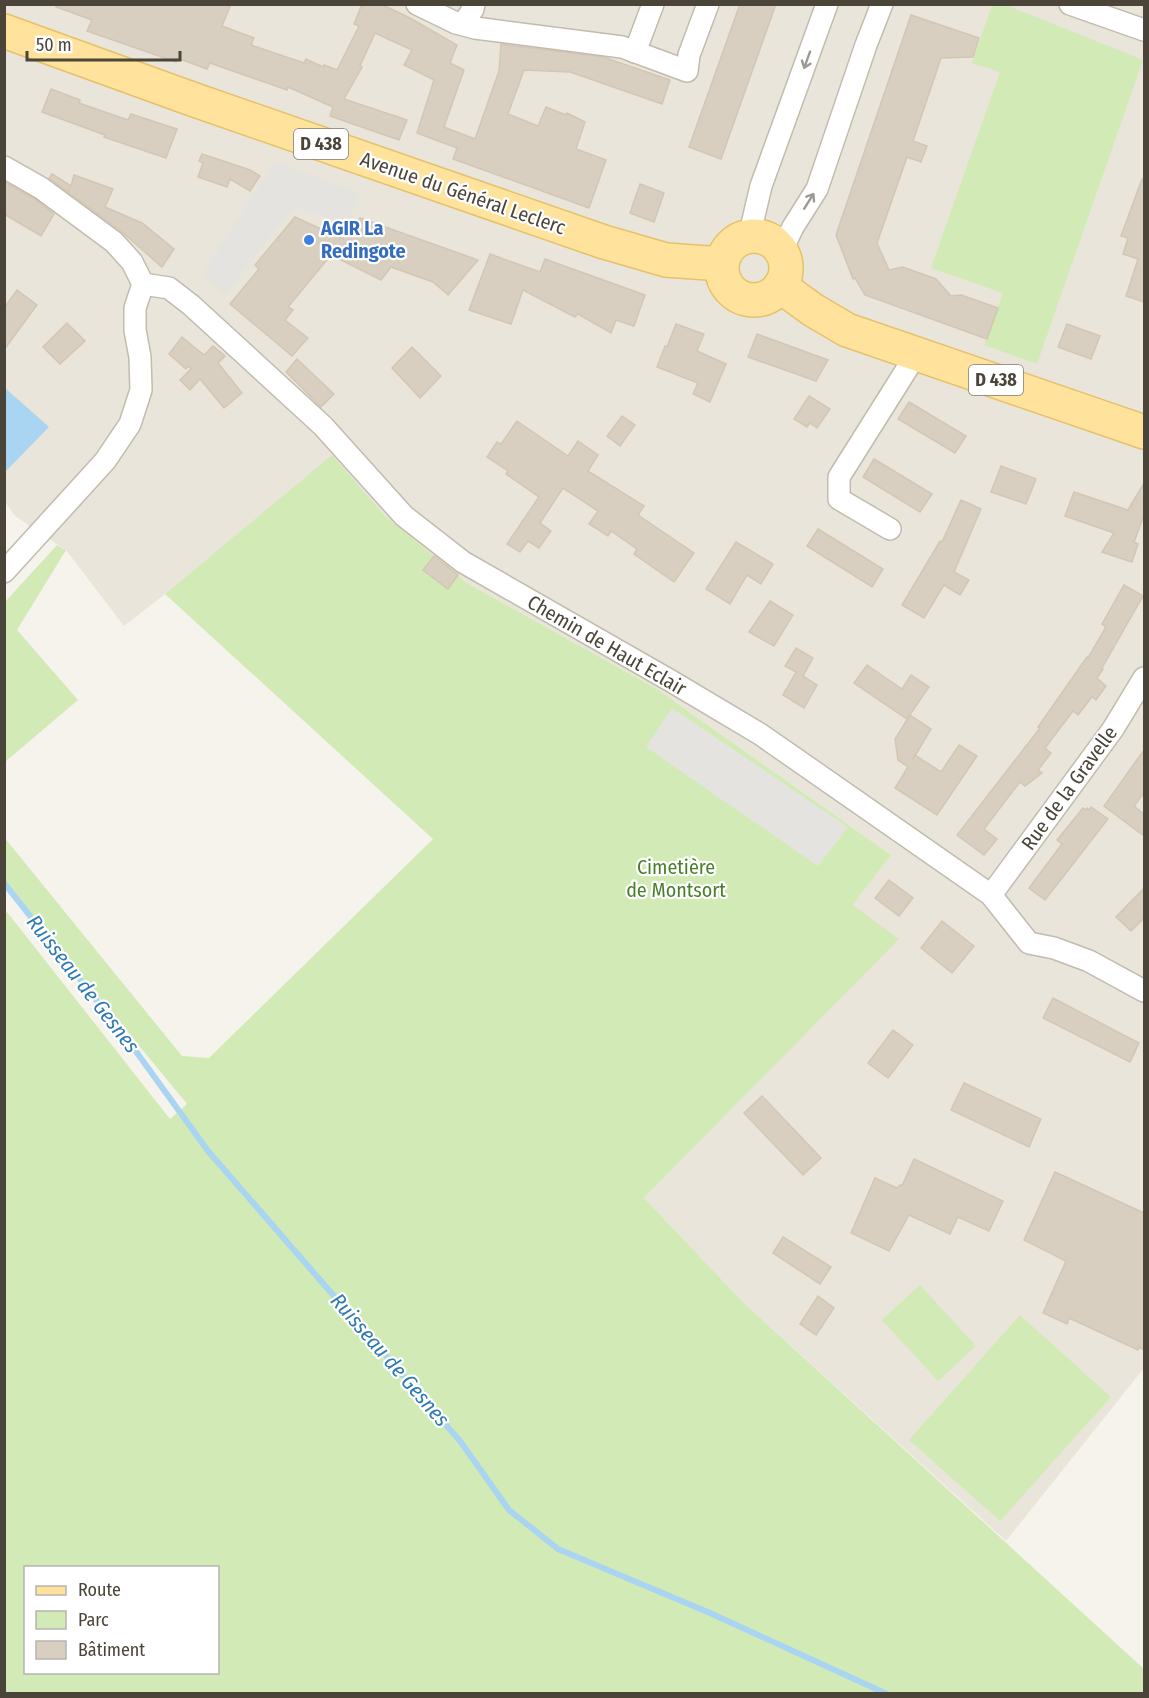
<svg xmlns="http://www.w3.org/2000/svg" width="1149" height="1698" font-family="'Fira Sans Condensed',sans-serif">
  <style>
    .residential { fill: #eae5da }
    .green { fill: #d2eab5; fill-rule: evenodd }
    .parking { fill: #e5e3e0 }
    .water { fill: #a9d4f2 }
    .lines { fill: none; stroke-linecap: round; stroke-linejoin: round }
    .stream { stroke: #a9d4f2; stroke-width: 6 }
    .building { fill: #d8cfc1; stroke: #d3c7b4; stroke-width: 1.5 }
    .minor-casing { stroke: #c2bbae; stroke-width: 24 }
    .primary-casing { stroke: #e6c16a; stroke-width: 36 }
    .minor { stroke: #fff; stroke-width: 21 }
    .primary { stroke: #ffe39c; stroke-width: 33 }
    .oneway { stroke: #9c9892 }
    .shop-dot { fill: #3f7fe0; stroke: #fff; stroke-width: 2 }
    .labels { text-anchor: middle; stroke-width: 4.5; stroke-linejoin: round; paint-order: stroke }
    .shield { fill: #fff; stroke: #817c74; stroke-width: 1.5 }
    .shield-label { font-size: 18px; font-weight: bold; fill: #4b4439 }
    .street-label { font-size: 20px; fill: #4b4439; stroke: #fff }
    .shop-label { font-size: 20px; font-weight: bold; fill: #366cbe; stroke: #fff; text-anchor: start }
    .park-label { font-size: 20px; fill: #4a7f2a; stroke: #fff }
    .water-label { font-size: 21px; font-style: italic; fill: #2e7ab2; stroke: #fff }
  </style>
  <rect width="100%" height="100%" fill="#f6f3ec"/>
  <polygon class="residential" points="5,5 1144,5 1144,1368 1006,1541 744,1303 644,1198 898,939 853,905 891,855 657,689 467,583 385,516 332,456 165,594 124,626 66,550 15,516 5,502"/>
  <g class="green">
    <polygon points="992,5 1006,5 1143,60 1037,364 984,345 1003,293 931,268 1000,72 972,63"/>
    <path d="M 332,455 L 385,516 L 467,583 L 657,689 L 891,855 L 853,905 L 899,939 L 644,1198 L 744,1303 L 1144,1669 L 1144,1693 L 5,1693 L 5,914 L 7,912 L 170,1119 L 187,1104 L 5,883 L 4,837 L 182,1056 L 209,1058 L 433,839 L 165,594 ZM 26,1568 L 218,1568 L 218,1672 L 26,1672 Z"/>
    <polygon points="57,545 66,550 17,630 78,700 5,762 5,602"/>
    <polygon points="920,1285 976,1346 938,1381 882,1320"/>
    <polygon points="1020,1315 1111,1397 1000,1521 909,1440"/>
  </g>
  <g class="parking">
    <polygon points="274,162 360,193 348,224 294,207 225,295 202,275"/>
    <polygon points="672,708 848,827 818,866 646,747"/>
  </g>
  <polygon class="water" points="5,388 49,427 5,472"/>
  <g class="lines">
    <polyline class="stream" points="4,883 127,1039 208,1151 460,1441 509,1510 558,1549 710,1613 887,1694"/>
  </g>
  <g class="building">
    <polygon points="56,4 231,4 222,26 254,38 251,45 304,63 306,59 323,67 324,65 337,70 359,26 354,24 362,4 381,4 410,18 457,45 450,63 464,70 444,127 475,139 499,71 501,44 603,57 670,80 662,104 570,72 524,70 508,114 538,126 546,107 566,115 567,113 585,122 576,149 606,160 589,208 453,159 457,148 417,133 434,80 404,65 412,50 375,33 360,66 362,67 344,99 407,120 399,140 330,116 333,107 288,87 287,90 210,63 207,69 177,58 176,62 87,31 92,20 56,7"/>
    <polygon points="740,4 776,4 721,159 689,147"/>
    <polygon points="911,15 979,38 973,57 941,58 913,141 927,146 921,162 907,157 877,243 889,270 903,267 936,279 951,296 961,295 998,308 987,339 865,295 855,278 853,279 836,235"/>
    <polygon points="51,89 80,100 79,103 128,120 131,114 177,129 166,158 104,137 105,135 42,112"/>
    <polygon points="202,154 250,170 260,176 250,191 230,179 227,187 198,177 203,163 199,161"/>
    <polygon points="52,174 71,186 74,175 113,189 105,207 142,223 174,249 162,267 122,232 68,192 70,188 68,192 49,178"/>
    <polygon points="1142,179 1144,179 1144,302 1126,296 1138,259 1123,254 1128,238 1121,236"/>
    <polygon points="4,182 35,199 54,214 41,236 4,214"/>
    <polygon points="640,184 664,193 654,222 630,213"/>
    <polygon points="295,217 343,239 350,228 355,229 360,218 478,260 448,295 433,282 391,267 381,280 331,255 288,307 293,310 285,320 308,338 292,356 230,304 259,269 255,265"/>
    <polygon points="490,254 540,272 545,259 645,295 634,326 616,320 611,333 578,314 575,317 523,290 511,324 469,310"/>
    <polygon points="17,290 37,305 4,350 4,308"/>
    <polygon points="67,323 85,341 60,364 43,347"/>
    <polygon points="676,324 704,334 697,351 726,364 710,402 693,394 698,383 657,367 665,346 667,347"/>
    <polygon points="1067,324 1100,336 1091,359 1058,347"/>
    <polygon points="757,334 828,360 816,381 748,357"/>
    <polygon points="182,337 204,355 213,346 225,356 218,363 242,393 224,408 200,379 190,390 180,380 191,369 189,366 186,369 169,354"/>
    <polygon points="412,347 441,376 420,398 392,368"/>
    <polygon points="297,359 334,394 321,407 286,372"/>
    <polygon points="809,396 830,409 817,428 810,423 807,427 794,419"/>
    <polygon points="909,402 966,436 955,453 898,419"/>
    <polygon points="622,416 635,425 620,446 607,436"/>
    <polygon points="517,421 568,456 578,441 598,455 588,471 644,506 638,515 694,553 674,582 634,554 637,549 611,531 608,536 589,524 598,511 563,488 540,523 551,531 539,548 528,541 520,552 507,544 539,497 506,474 508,471 487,457 497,442 501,444"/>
    <polygon points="874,459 932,494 920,512 863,477"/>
    <polygon points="1001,466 1036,479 1026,504 991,492"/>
    <polygon points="1144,483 1144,515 1134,542 1138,544 1132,562 1102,552 1114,533 1065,516 1074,492 1128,510"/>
    <polygon points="961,500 981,509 954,572 969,580 960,595 944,585 924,618 902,605 940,541 942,542"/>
    <polygon points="818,529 883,569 872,587 807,546"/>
    <polygon points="736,542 773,564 761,584 747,575 730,604 706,589"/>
    <polygon points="434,556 458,575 448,589 423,570"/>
    <polygon points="1124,585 1143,596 1102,668 1103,669 1097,678 1106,686 1096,700 1092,697 1078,715 1073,711 1045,748 1051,753 1038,770 1042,773 1025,786 1020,782 984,829 997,839 984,855 957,835 1040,728 1038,727 1087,657 1088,658 1106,627 1102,624"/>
    <polygon points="770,601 793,615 774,646 749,632"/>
    <polygon points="796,648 813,658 803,676 817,685 804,708 783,695 796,672 785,666"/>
    <polygon points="867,665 902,689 911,675 929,687 907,719 854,683"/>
    <polygon points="910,715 931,729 912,761 915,755 941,772 959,745 977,756 937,815 895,788 908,767 898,760 895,739"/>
    <polygon points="1144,750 1144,793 1134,806 1144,814 1144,836 1104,806"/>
    <polygon points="1091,807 1108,819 1045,900 1029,888 1062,844 1057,840 1083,808 1086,810 1087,808 1089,810"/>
    <polygon points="889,880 913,898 899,916 875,898"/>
    <polygon points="1144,888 1144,918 1131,931 1116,917"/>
    <polygon points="942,921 974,946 952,973 921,948"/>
    <polygon points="1053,998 1139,1043 1130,1062 1043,1018"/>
    <polygon points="893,1030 913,1045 888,1078 868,1063"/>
    <polygon points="964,1083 1041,1119 1029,1147 951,1110"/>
    <polygon points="762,1096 821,1158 803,1175 744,1113"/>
    <polygon points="914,1159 1003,1201 989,1231 958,1217 950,1234 909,1215 889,1251 851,1233 875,1178 897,1188 900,1185 902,1186"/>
    <polygon points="1055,1172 1144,1213 1144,1350 1139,1347 1138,1350 1069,1318 1067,1324 1043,1313 1066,1261 1024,1240"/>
    <polygon points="783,1237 831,1267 820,1284 773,1253"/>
    <polygon points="818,1296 834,1308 816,1335 800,1324"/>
  </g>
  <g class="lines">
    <g class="minor-casing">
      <g id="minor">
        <polyline points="417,4 456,23 475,28 622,47 687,71 689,55 708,4"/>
        <polyline points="1070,4 1144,30"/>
        <polyline points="463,24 473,9 474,4"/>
        <polyline points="635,52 653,4"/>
        <polyline points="4,167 41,188 114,242 132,262 143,284 169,288 191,305 323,426 404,516 463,562 671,681 760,734 991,895 1029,943 1054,948 1089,961 1144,991"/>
        <polyline points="749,237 761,186 827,4"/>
        <polyline points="781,252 793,227 817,189 866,45 882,4"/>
        <polyline points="890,529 839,499 839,477 917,353"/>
        <polyline points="4,572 105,461 130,424 141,390 140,357 135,330 135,308 143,284"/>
        <polyline points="991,895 1113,729 1144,678"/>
      </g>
    </g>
    <g class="primary-casing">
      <g id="primary">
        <polyline points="4,31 192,99 604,242 666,260 722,264"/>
        <circle cx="754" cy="268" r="32"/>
        <polyline points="780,286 813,310 847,330 1144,432"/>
      </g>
    </g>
    <use href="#minor" class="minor"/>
    <use href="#primary" class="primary"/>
  </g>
  <defs><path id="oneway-shaft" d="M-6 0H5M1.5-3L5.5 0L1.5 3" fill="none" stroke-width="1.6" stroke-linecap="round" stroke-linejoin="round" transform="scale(1.5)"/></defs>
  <g class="oneway">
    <use href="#oneway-shaft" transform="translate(807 60) rotate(110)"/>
    <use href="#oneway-shaft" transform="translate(809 201) rotate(-58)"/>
  </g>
  <circle class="shop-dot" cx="309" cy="240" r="6"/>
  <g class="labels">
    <g class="shield">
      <rect x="294" y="129" width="54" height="30" rx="4.5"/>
      <rect x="969" y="365" width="54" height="30" rx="4.5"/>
    </g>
    <g class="shield-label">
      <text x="321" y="150">D 438</text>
      <text x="996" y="386">D 438</text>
    </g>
    <g class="street-label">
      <text transform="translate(463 193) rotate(19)" y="7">Avenue du Général Leclerc</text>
      <text transform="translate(607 645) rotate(30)" y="7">Chemin de Haut Eclair</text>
      <text transform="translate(1069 788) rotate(-54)" y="7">Rue de la Gravelle</text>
    </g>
    <g class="shop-label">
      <text x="321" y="235">AGIR La<tspan x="321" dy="23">Redingote</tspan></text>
    </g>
    <g class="park-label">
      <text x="676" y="874">Cimetière<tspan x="676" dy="23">de Montsort</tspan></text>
    </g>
    <g class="water-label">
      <text transform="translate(83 984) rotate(52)" y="7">Ruisseau de Gesnes</text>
      <text transform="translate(390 1360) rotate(49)" y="7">Ruisseau de Gesnes</text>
    </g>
  </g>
  <rect width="1149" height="1698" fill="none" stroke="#4b4439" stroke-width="12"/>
  <rect x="24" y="1566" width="195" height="108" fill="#ffffff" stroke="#b7b4b0" stroke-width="1.5"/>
  <rect x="36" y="1586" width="30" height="9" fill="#ffe39c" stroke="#b7b4b0" stroke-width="1.5"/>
  <text x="78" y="1596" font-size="18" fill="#4b4439">Route</text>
  <rect x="36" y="1611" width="30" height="18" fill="#d2eab5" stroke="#b7b4b0" stroke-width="1.5"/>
  <text x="78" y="1626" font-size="18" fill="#4b4439">Parc</text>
  <rect x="36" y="1641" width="30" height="18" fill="#d8cfc1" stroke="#b7b4b0" stroke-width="1.5"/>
  <text x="78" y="1656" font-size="18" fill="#4b4439">Bâtiment</text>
  <path d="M27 51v9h153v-9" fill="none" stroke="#4b4439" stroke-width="3"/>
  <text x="36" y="51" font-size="18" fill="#4b4439" stroke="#ffffff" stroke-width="4.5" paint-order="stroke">50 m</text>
</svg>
